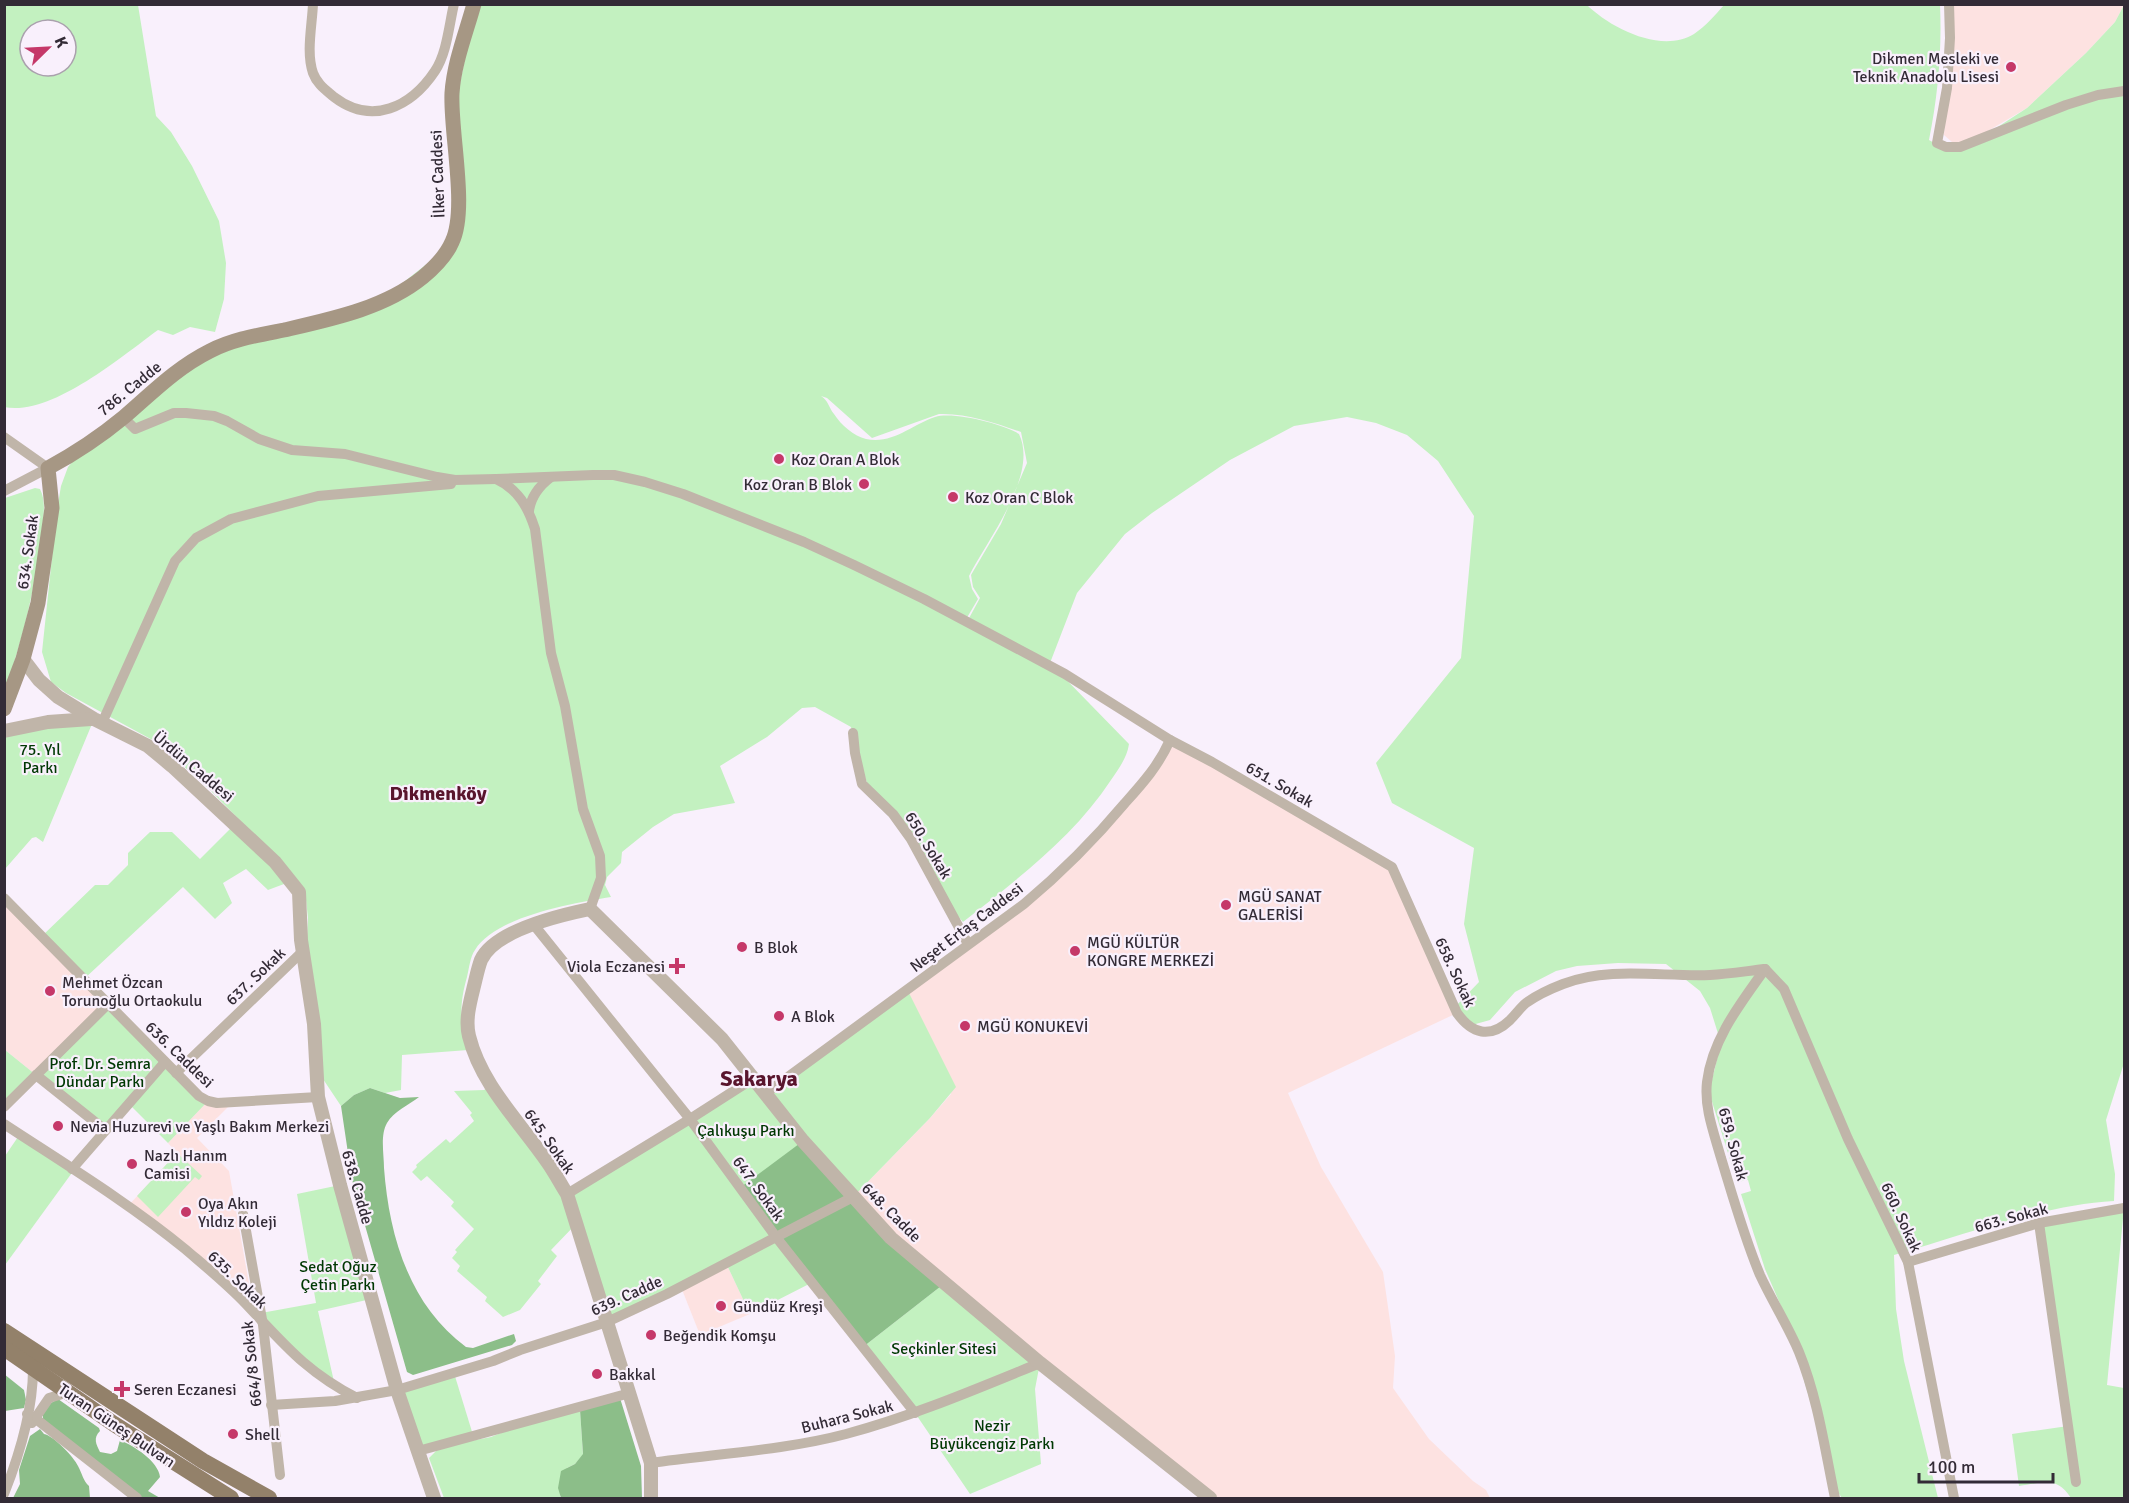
<svg xmlns="http://www.w3.org/2000/svg" width="2129" height="1503" font-family="Signika,sans-serif">
  <style>
    .education { fill: #fde2e1 }
    .green { fill: #c3f1c0; fill-rule: evenodd }
    .forest { fill: #8cbe89 }
    .lines { fill: none; stroke-linecap: round; stroke-linejoin: round }
    .minor { stroke: #c0b5a9; stroke-width: 10 }
    .tertiary { stroke: #c0b5a9; stroke-width: 14 }
    .secondary { stroke: #a69784; stroke-width: 15 }
    .primary { stroke: #93816a; stroke-width: 16 }
    .poi-dot { fill: #c53869; stroke: #f9f0fc; stroke-width: 2 }
    .labels { text-anchor: middle; stroke-width: 4.5; stroke-linejoin: round; paint-order: stroke }
    .poi-label { font-size: 16px; fill: #332b36; stroke: #f9f0fc; text-anchor: start }
    .street-label { font-size: 16px; fill: #332b36; stroke: #f9f0fc }
    .park-label { font-size: 16px; fill: #003803; stroke: #f9f0fc }
    .quarter-label { font-size: 20px; font-weight: bold; fill: #59152d; stroke: #f9f0fc }
    .district-label { font-size: 22px; font-weight: bold; fill: #59152d; stroke: #f9f0fc }
  </style>
  <rect width="100%" height="100%" fill="#f9f0fc"/>
  <g class="education">
    <polygon points="1953,5 2124,5 2115,22 2086,53 2027,108 1981,135 1959,144 1952,142 1944,135"/>
    <polygon points="1170,740 1392,867 1457,1013 1288,1093 1321,1167 1383,1272 1395,1356 1393,1388 1429,1439 1473,1481 1486,1490 1490,1498 1210,1498 1040,1363 853,1197 930,1118 951,1094 907,989 968,944 1083,850"/>
    <polygon points="4,898 108,1004 36,1075 5,1050"/>
    <polygon points="208,1101 233,1102 197,1138 229,1171 251,1295 260,1308 247,1305 128,1206 177,1153 168,1143"/>
    <polygon points="726,1263 750,1314 700,1335 681,1287"/>
  </g>
  <g class="green">
    <path d="M 5,4 L 138,5 L 156,116 L 171,132 L 192,166 L 219,221 L 226,263 L 224,299 L 215,332 L 190,327 L 173,335 L 158,330 C 122,356 51,417 4,407 ZM 30,30 L 66,30 L 66,66 L 30,66 Z"/>
    <path d="M 1586,4 C 1610,28 1661,54 1694,34 C 1706,26 1715,15 1724,5 L 1940,5 C 1942,51 1938,95 1929,140 L 1943,148 L 1973,143 L 2027,108 L 2086,53 L 2115,22 L 2124,5 L 2124,1063 L 2106,1120 L 2115,1174 L 2114,1201 C 2043,1205 1963,1235 1894,1255 L 1896,1309 L 1904,1361 L 1938,1498 L 1842,1498 L 1837,1491 L 1784,1313 L 1765,1269 L 1741,1194 L 1751,1191 L 1748,1180 L 1737,1182 L 1709,1092 L 1721,1043 L 1710,1008 L 1700,991 L 1666,964 L 1618,963 L 1577,966 L 1556,971 L 1515,992 L 1490,1020 L 1472,1025 L 1455,1007 L 1479,982 L 1464,924 L 1474,848 L 1392,803 L 1376,763 L 1461,658 L 1474,516 L 1438,461 L 1407,435 L 1376,423 L 1347,417 L 1294,426 L 1230,460 L 1152,513 L 1125,534 L 1077,593 L 1050,663 L 1129,744 C 1127,758 1119,768 1111,780 C 1073,838 1016,880 963,922 L 948,904 L 910,833 L 869,788 L 854,747 L 851,727 L 815,707 L 802,708 L 767,737 L 720,766 L 735,803 L 674,814 L 653,827 L 622,852 L 621,863 L 607,877 L 605,885 L 611,897 C 574,903 496,916 475,950 C 470,957 469,969 467,977 C 459,1005 460,1022 468,1050 L 402,1055 L 401,1090 L 385,1093 L 370,1088 L 354,1095 L 341,1106 L 323,1079 L 320,1022 L 307,938 L 308,918 L 305,891 L 282,863 L 211,791 L 158,743 L 66,693 L 51,682 L 42,652 L 57,510 L 61,486 L 68,467 L 80,453 L 164,388 L 218,352 L 367,311 L 452,244 L 455,108 L 476,5 ZM 821,396 L 827,398 L 872,438 L 939,414 C 967,413 995,423 1021,432 L 1027,463 L 1001,524 L 971,575 L 973,587 L 980,598 L 968,620 L 965,621 L 978,599 L 972,589 L 969,576 C 987,540 1039,475 1019,434 C 1004,424 953,411 935,417 C 913,424 892,445 866,439 C 854,436 841,425 834,414 C 829,408 828,400 821,396 Z"/>
    <path d="M 35,488 L 40,489 C 47,503 43,520 41,535 C 35,590 23,638 5,690 L 5,498 Z"/>
    <polygon points="94,719 43,842 36,837 32,838 5,869 5,731"/>
    <polygon points="235,824 292,881 268,890 246,869 223,883 232,903 215,919 183,887 84,979 42,936 95,885 108,885 128,865 128,853 150,832 172,832 200,859"/>
    <polygon points="907,989 956,1087 930,1118 853,1197 813,1282 750,1314 726,1263 607,1322 576,1224 551,1250 557,1256 538,1281 541,1284 520,1310 503,1317 485,1301 487,1297 457,1271 460,1266 452,1258 457,1252 455,1250 474,1229 451,1206 454,1202 427,1176 421,1181 412,1172 417,1167 416,1165 446,1139 450,1143 474,1121 470,1115 472,1113 454,1091 484,1090 492,1085 566,1193 754,1078 766,1093"/>
    <polygon points="108,1004 208,1101 168,1143 129,1104 105,1130 36,1076 5,1107 5,1050 36,1075"/>
    <polygon points="20,1134 74,1170 5,1265 5,1156"/>
    <polygon points="177,1153 202,1176 199,1180 195,1177 158,1217 137,1196"/>
    <polygon points="340,1185 371,1299 318,1311 335,1386 317,1374 261,1313 316,1303 297,1194"/>
    <path d="M 2124,1208 L 2107,1385 L 2124,1388 L 2124,1498 L 2071,1498 C 2056,1475 2043,1483 2019,1486 L 2012,1434 L 2068,1426 L 2039,1223 Z"/>
    <polygon points="945,1283 1040,1363 1035,1389 1041,1464 970,1494 915,1413 863,1347"/>
    <polygon points="454,1373 473,1435 418,1451 397,1390"/>
    <polygon points="580,1410 583,1455 575,1464 567,1468 560,1497 561,1498 444,1498 429,1458 436,1451 445,1446 491,1437 513,1428"/>
  </g>
  <g class="forest">
    <path d="M 370,1088 L 400,1098 L 419,1097 C 410,1104 393,1112 387,1123 C 380,1135 384,1155 384,1168 C 389,1235 409,1305 466,1347 L 473,1348 L 514,1334 L 516,1341 L 512,1345 L 413,1375 L 407,1372 L 352,1180 L 341,1106 L 354,1095 Z"/>
    <polygon points="803,1141 945,1283 863,1347 741,1187"/>
    <polygon points="4,1374 24,1390 26,1400 24,1408 5,1411"/>
    <polygon points="620,1398 641,1466 642,1498 561,1498 558,1488 561,1471 575,1464 583,1454 580,1410"/>
    <path d="M 58,1399 L 99,1428 L 100,1431 C 93,1438 96,1444 100,1452 L 111,1454 L 117,1451 L 120,1440 C 134,1446 158,1461 160,1477 L 148,1491 L 160,1498 L 143,1498 L 138,1496 L 43,1419 L 43,1412 L 51,1403 Z"/>
    <path d="M 40,1429 L 44,1434 C 54,1436 74,1457 78,1466 C 82,1473 83,1481 89,1486 L 90,1498 L 13,1498 L 20,1484 L 19,1470 L 30,1436 Z"/>
  </g>
  <g class="lines">
    <g class="minor">
      <path d="M 313,4 C 312,26 306,53 313,73 C 317,84 326,90 334,97 C 372,126 411,107 435,71 C 447,53 449,25 454,4"/>
      <polyline points="1949,4 1950,38 1947,88 1937,143 1946,147 1960,147 2066,105 2098,95 2124,91"/>
      <polyline points="123,417 135,429 174,413 186,413 214,416 227,421 259,439 292,450 345,454 437,477 455,480 496,479 593,475 614,475 645,482 683,494 804,542 854,565 924,599 1065,674 1170,740"/>
      <polyline points="4,437 48,468"/>
      <path d="M 496,479 C 518,489 528,507 535,529 L 551,653 L 565,706 L 583,809 L 600,856 L 601,878 L 590,909"/>
      <polyline points="4,491 48,468"/>
      <path d="M 529,511 C 531,496 539,486 551,477"/>
      <polyline points="102,723 175,561 196,538 231,519 318,496 451,484"/>
      <polyline points="853,733 855,753 862,784 893,814 911,839 968,944"/>
      <polyline points="4,898 199,1096 208,1101 217,1103 318,1097"/>
      <polyline points="534,925 690,1119 776,1237 915,1413"/>
      <polyline points="1765,969 1784,989 1848,1139 1908,1262 1954,1498"/>
      <path d="M 1765,969 C 1741,1003 1712,1039 1707,1082 C 1704,1108 1714,1133 1721,1158 C 1733,1197 1744,1237 1760,1275 C 1772,1301 1788,1326 1799,1352 C 1818,1399 1825,1450 1835,1498"/>
      <polyline points="176,1073 303,951"/>
      <polyline points="36,1075 105,1130"/>
      <path d="M 766,1093 L 1024,904 C 1061,873 1094,840 1125,803 C 1143,783 1159,765 1170,740 L 1212,762 L 1392,867 L 1457,1013 C 1472,1034 1490,1039 1510,1020 C 1516,1014 1520,1008 1526,1003 C 1537,995 1550,989 1563,984 C 1609,966 1662,977 1710,975 C 1728,974 1747,971 1765,969"/>
      <polyline points="4,1107 108,1004"/>
      <path d="M 4,1124 C 65,1164 129,1203 185,1249 C 206,1267 227,1284 246,1304 C 284,1344 306,1372 357,1398"/>
      <polyline points="72,1169 165,1062"/>
      <polyline points="567,1194 690,1119 754,1078"/>
      <polyline points="243,1214 263,1325 280,1475"/>
      <polyline points="2039,1223 2076,1482"/>
      <polyline points="1908,1262 2039,1223 2124,1208"/>
      <polyline points="271,1405 335,1401 397,1390 493,1361 520,1350 607,1322 667,1294 853,1197"/>
      <polyline points="27,1414 36,1419 137,1498"/>
      <polyline points="32,1423 49,1398 69,1392"/>
      <polyline points="418,1451 630,1393"/>
      <path d="M 651,1463 C 714,1454 786,1450 846,1434 C 913,1416 976,1389 1040,1363"/>
      <path d="M 4,1494 C 19,1456 33,1409 33,1369"/>
    </g>
    <g class="tertiary">
      <polyline points="23,659 39,680 58,697 94,719 148,746 172,766 275,862 299,892 301,940 314,1024 318,1097 340,1185 397,1390 434,1498"/>
      <polyline points="4,731 48,722 91,719"/>
      <path d="M 651,1498 L 651,1463 L 567,1194 C 560,1183 555,1173 548,1163 C 520,1122 481,1085 469,1036 C 465,1020 470,1002 474,986 C 476,978 478,968 481,960 C 495,930 561,915 590,909 L 722,1039 L 803,1141 L 891,1238 L 1040,1363 L 1210,1498"/>
    </g>
    <path class="secondary" d="M 4,709 L 23,659 L 38,603 L 52,508 L 48,468 C 74,454 101,436 124,417 C 152,393 176,368 210,351 C 233,339 259,335 284,330 C 332,319 385,308 423,277 C 435,267 446,256 452,242 C 468,209 450,132 452,93 C 454,63 466,33 474,4"/>
    <g class="primary">
      <polyline points="4,1331 203,1461 269,1498"/>
      <polyline points="4,1348 114,1424 231,1498"/>
    </g>
  </g>
  <g class="poi-dot">
    <circle cx="2011" cy="67" r="6"/>
    <circle cx="779" cy="459" r="6"/>
    <circle cx="864" cy="484" r="6"/>
    <circle cx="953" cy="497" r="6"/>
    <circle cx="1226" cy="905" r="6"/>
    <circle cx="742" cy="947" r="6"/>
    <circle cx="1075" cy="951" r="6"/>
    <path d="M674 957h6v6h6v6h-6v6h-6v-6h-6v-6h6z"/>
    <circle cx="50" cy="991" r="6"/>
    <circle cx="779" cy="1016" r="6"/>
    <circle cx="965" cy="1026" r="6"/>
    <circle cx="58" cy="1126" r="6"/>
    <circle cx="132" cy="1164" r="6"/>
    <circle cx="186" cy="1212" r="6"/>
    <circle cx="721" cy="1306" r="6"/>
    <circle cx="651" cy="1335" r="6"/>
    <circle cx="597" cy="1374" r="6"/>
    <path d="M119 1380h6v6h6v6h-6v6h-6v-6h-6v-6h6z"/>
    <circle cx="233" cy="1434" r="6"/>
  </g>
  <g class="labels">
    <g class="poi-label">
      <text x="1999" y="64" text-anchor="end">Dikmen Mesleki ve<tspan x="1999" dy="18">Teknik Anadolu Lisesi</tspan></text>
      <text x="791" y="465">Koz Oran A Blok</text>
      <text x="852" y="490" text-anchor="end">Koz Oran B Blok</text>
      <text x="965" y="503">Koz Oran C Blok</text>
      <text x="1238" y="902">MGÜ SANAT<tspan x="1238" dy="18">GALERİSİ</tspan></text>
      <text x="1087" y="948">MGÜ KÜLTÜR<tspan x="1087" dy="18">KONGRE MERKEZİ</tspan></text>
      <text x="754" y="953">B Blok</text>
      <text x="665" y="972" text-anchor="end">Viola Eczanesi</text>
      <text x="62" y="988">Mehmet Özcan<tspan x="62" dy="18">Torunoğlu Ortaokulu</tspan></text>
      <text x="791" y="1022">A Blok</text>
      <text x="977" y="1032">MGÜ KONUKEVİ</text>
      <text x="70" y="1132">Nevia Huzurevi ve Yaşlı Bakım Merkezi</text>
      <text x="144" y="1161">Nazlı Hanım<tspan x="144" dy="18">Camisi</tspan></text>
      <text x="198" y="1209">Oya Akın<tspan x="198" dy="18">Yıldız Koleji</tspan></text>
      <text x="733" y="1312">Gündüz Kreşi</text>
      <text x="663" y="1341">Beğendik Komşu</text>
      <text x="609" y="1380">Bakkal</text>
      <text x="134" y="1395">Seren Eczanesi</text>
      <text x="245" y="1440">Shell</text>
    </g>
    <g class="street-label">
      <text transform="translate(437 174) rotate(-92)" y="6">İlker Caddesi</text>
      <text transform="translate(129 388) rotate(-39)" y="6">786. Cadde</text>
      <text transform="translate(27 552) rotate(-82)" y="6">634. Sokak</text>
      <text transform="translate(194 766) rotate(40)" y="6">Ürdün Caddesi</text>
      <text transform="translate(1280 784) rotate(30)" y="6">651. Sokak</text>
      <text transform="translate(929 845) rotate(59)" y="6">650. Sokak</text>
      <text transform="translate(966 927) rotate(-37)" y="6">Neşet Ertaş Caddesi</text>
      <text transform="translate(1456 972) rotate(65)" y="6">658. Sokak</text>
      <text transform="translate(255 976) rotate(-44)" y="6">637. Sokak</text>
      <text transform="translate(180 1054) rotate(44)" y="6">636. Caddesi</text>
      <text transform="translate(550 1141) rotate(55)" y="6">645. Sokak</text>
      <text transform="translate(1734 1144) rotate(75)" y="6">659. Sokak</text>
      <text transform="translate(358 1187) rotate(74)" y="6">638. Cadde</text>
      <text transform="translate(759 1188) rotate(54)" y="6">647. Sokak</text>
      <text transform="translate(892 1212) rotate(45)" y="6">648. Cadde</text>
      <text transform="translate(1902 1217) rotate(65)" y="6">660. Sokak</text>
      <text transform="translate(2011 1217) rotate(-15)" y="6">663. Sokak</text>
      <text transform="translate(238 1279) rotate(44)" y="6">635. Sokak</text>
      <text transform="translate(626 1295) rotate(-24)" y="6">639. Cadde</text>
      <text transform="translate(251 1364) rotate(-96)" y="6">664/8 Sokak</text>
      <text transform="translate(847 1416) rotate(-14)" y="6">Buhara Sokak</text>
      <text transform="translate(117 1425) rotate(34)" y="6">Turan Güneş Bulvarı</text>
    </g>
    <g class="park-label">
      <text x="40" y="755">75. Yıl<tspan x="40" dy="18">Parkı</tspan></text>
      <text x="100" y="1069">Prof. Dr. Semra<tspan x="100" dy="18">Dündar Parkı</tspan></text>
      <text x="746" y="1136">Çalıkuşu Parkı</text>
      <text x="338" y="1272">Sedat Oğuz<tspan x="338" dy="18">Çetin Parkı</tspan></text>
      <text x="944" y="1354">Seçkinler Sitesi</text>
      <text x="992" y="1431">Nezir<tspan x="992" dy="18">Büyükcengiz Parkı</tspan></text>
    </g>
    <g class="quarter-label">
      <text x="438" y="800">Dikmenköy</text>
    </g>
    <g class="district-label">
      <text x="759" y="1086">Sakarya</text>
    </g>
  </g>
  <rect width="2129" height="1503" fill="none" stroke="#332b36" stroke-width="12"/>
  <g transform="translate(48 48) rotate(66)"><circle r="28" fill="#f9f0fc" stroke="#aaa1ad" stroke-width="1.5"/>
  <path d="M0-4.5L10 22L0 15L-10 22Z" fill="#c53869"/>
  <text y="-9" font-size="16" font-weight="bold" text-anchor="middle" fill="#332b36">K</text>
  </g>
  <path d="M1919 1473v9h134v-9" fill="none" stroke="#332b36" stroke-width="3"/>
  <text x="1928" y="1473" font-size="18" fill="#332b36" stroke="#f9f0fc" stroke-width="4.5" paint-order="stroke">100 m</text>
</svg>
